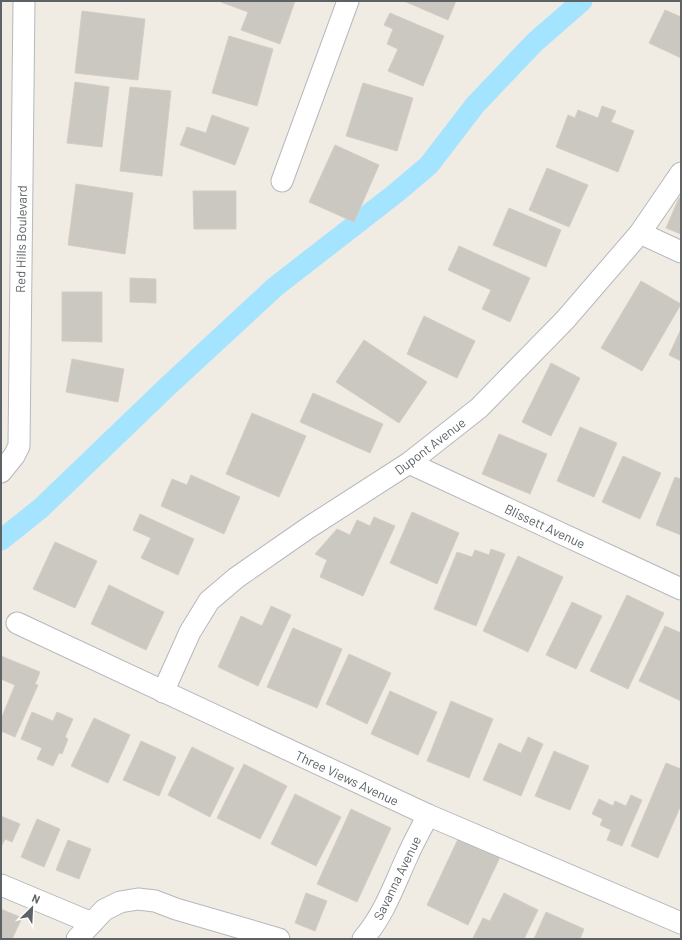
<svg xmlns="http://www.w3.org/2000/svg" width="682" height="940" font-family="Barlow,sans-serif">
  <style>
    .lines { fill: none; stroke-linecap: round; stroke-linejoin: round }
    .canal { stroke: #a5e4ff; stroke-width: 21 }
    .building { fill: #cbc7c1; stroke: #d6cdc2 }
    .minor-casing { stroke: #b5b8bc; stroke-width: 23 }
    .minor { stroke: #fff; stroke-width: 21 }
    .labels { text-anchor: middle; stroke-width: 4; stroke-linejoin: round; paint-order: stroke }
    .street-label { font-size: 13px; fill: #5c6266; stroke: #fff }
  </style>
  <rect width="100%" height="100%" fill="#f0ece4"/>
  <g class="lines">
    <polyline class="canal" points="1,540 41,508 168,386 275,287 396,193 429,165 475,105 535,42 582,1"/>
  </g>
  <g class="building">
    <polygon points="222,1 295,1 280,44 241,30 248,12 221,2"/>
    <polygon points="404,1 456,1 448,20"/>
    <polygon points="665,10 681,17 681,58 649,43"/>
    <polygon points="82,11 145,19 138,80 75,73"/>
    <polygon points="390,13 444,36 423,86 388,71 398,49 387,44 393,29 384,25"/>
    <polygon points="229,36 273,49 257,106 212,93"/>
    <polygon points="75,82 109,87 102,147 67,143"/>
    <polygon points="363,83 413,98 397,151 346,136"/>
    <polygon points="130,87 171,91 162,176 120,171"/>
    <polygon points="602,106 616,111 611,122 634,131 618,172 556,147 568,115 575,118 578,110 598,118"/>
    <polygon points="212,115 249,128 235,165 180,145 187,127 206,133"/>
    <polygon points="335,145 379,165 354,222 309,202"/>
    <polygon points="547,168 588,185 569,227 529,210"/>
    <polygon points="76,184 133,193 125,254 68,245"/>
    <polygon points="193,191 236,191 236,229 194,229"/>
    <polygon points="679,198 681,198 681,234 666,228"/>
    <polygon points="509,208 561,230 546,267 493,245"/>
    <polygon points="459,246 530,278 510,322 482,309 491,290 448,270"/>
    <polygon points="130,278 156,279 156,303 130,302"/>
    <polygon points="641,281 681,304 642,371 601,348"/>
    <polygon points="62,292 102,292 102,342 62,341"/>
    <polygon points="424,316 475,341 457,378 407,354"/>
    <polygon points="681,329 681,361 669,355"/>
    <polygon points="364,340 427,382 399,423 336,382"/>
    <polygon points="72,359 124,369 118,402 66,392"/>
    <polygon points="551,363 580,378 551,436 522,422"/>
    <polygon points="313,393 383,424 370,453 300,422"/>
    <polygon points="252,413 306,436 279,497 226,474"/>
    <polygon points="580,427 617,443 594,497 557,481"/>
    <polygon points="499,434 547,454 530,494 482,474"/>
    <polygon points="623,456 661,473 640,519 602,502"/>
    <polygon points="191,475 240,497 224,534 161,506 172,479 187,485"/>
    <polygon points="675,477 681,479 681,535 656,525"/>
    <polygon points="412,512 459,533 437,584 390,563"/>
    <polygon points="140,514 194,539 178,575 141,558 151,538 133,530"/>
    <polygon points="374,517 395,526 363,596 320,577 327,560 315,554 337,529 350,535 357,520 370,526"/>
    <polygon points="55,542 97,561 75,608 33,589"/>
    <polygon points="491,549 505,554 476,626 434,609 457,552 472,557 475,550 489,555"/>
    <polygon points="518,556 563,577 528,652 483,631"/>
    <polygon points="109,585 164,612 146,650 91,624"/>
    <polygon points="627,595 664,613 628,689 590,671"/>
    <polygon points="572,602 602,616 576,669 546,655"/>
    <polygon points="271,606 291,615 258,686 218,667 241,616 262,626"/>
    <polygon points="665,626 681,633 681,701 639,681"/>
    <polygon points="293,628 342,649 317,708 267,687"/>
    <polygon points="349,654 391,673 367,724 326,704"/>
    <polygon points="1,656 40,672 35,684 38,685 15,737 1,731 1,719 15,685 1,679"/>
    <polygon points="390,691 437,712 418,755 371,734"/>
    <polygon points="451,701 493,719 469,778 427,761"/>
    <polygon points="32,712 53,721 57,712 73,719 65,737 68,739 62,754 59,753 53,766 37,759 42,748 21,739"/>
    <polygon points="94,718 130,735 108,783 71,766"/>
    <polygon points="528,737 543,744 521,796 483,780 499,743 521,753"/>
    <polygon points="141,741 176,757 159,796 123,780"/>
    <polygon points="192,747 234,768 210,817 168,795"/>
    <polygon points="554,751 589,766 570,810 535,796"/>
    <polygon points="666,763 681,769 681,805 658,858 631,846"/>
    <polygon points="244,764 287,786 260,839 217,818"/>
    <polygon points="295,794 341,817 316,866 271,844"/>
    <polygon points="631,795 642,800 622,846 607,840 611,830 600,825 603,819 592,814 599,799 613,806 615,801 626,806"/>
    <polygon points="351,809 391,828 357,902 317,884"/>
    <polygon points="1,816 20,824 12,842 5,839 1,847"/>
    <polygon points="37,819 60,829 44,867 21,857"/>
    <polygon points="459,837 500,857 468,925 427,905"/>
    <polygon points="68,840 91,849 79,879 56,870"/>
    <polygon points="306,893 327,901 315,931 295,923"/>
    <polygon points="504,893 538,910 524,939 473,938 483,918 490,921"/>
    <polygon points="1,909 22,918 12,939 1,939"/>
    <polygon points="546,912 584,929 580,939 534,939"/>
  </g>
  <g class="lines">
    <g class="minor-casing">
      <g id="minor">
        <polyline points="282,181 348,1"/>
        <polyline points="640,233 681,252"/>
        <polyline points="409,463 681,589"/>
        <polyline points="1,472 14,456 19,446 24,1"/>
        <polyline points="17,623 428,815 681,923"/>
        <polyline points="163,692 190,632 209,601 236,578 308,528 409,463 479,408 565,320 640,233 681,173"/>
        <polyline points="1,885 92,923"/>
        <polyline points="77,939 104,910 120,902 138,899 155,901 176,909 279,939"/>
        <path d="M 363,939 C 384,915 394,885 407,857 C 413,843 421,829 428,815"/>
      </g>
    </g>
    <use href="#minor" class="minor"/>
  </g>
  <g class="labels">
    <g class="street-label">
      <text transform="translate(21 239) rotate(-89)" y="5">Red Hills Boulevard</text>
      <text transform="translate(430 446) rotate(-37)" y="5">Dupont Avenue</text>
      <text transform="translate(545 526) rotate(25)" y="5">Blissett Avenue</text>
      <text transform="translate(347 778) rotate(25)" y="5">Three Views Avenue</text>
      <text transform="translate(397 878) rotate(-64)" y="5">Savanna Avenue</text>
    </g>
  </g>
  <rect width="682" height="940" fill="none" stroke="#5c6266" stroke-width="4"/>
  <g transform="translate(32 908) rotate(24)" stroke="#ffffff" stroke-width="3" paint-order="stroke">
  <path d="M0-3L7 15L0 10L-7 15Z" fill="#5c6266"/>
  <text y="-6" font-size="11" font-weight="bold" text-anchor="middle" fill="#5c6266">N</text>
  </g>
</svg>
